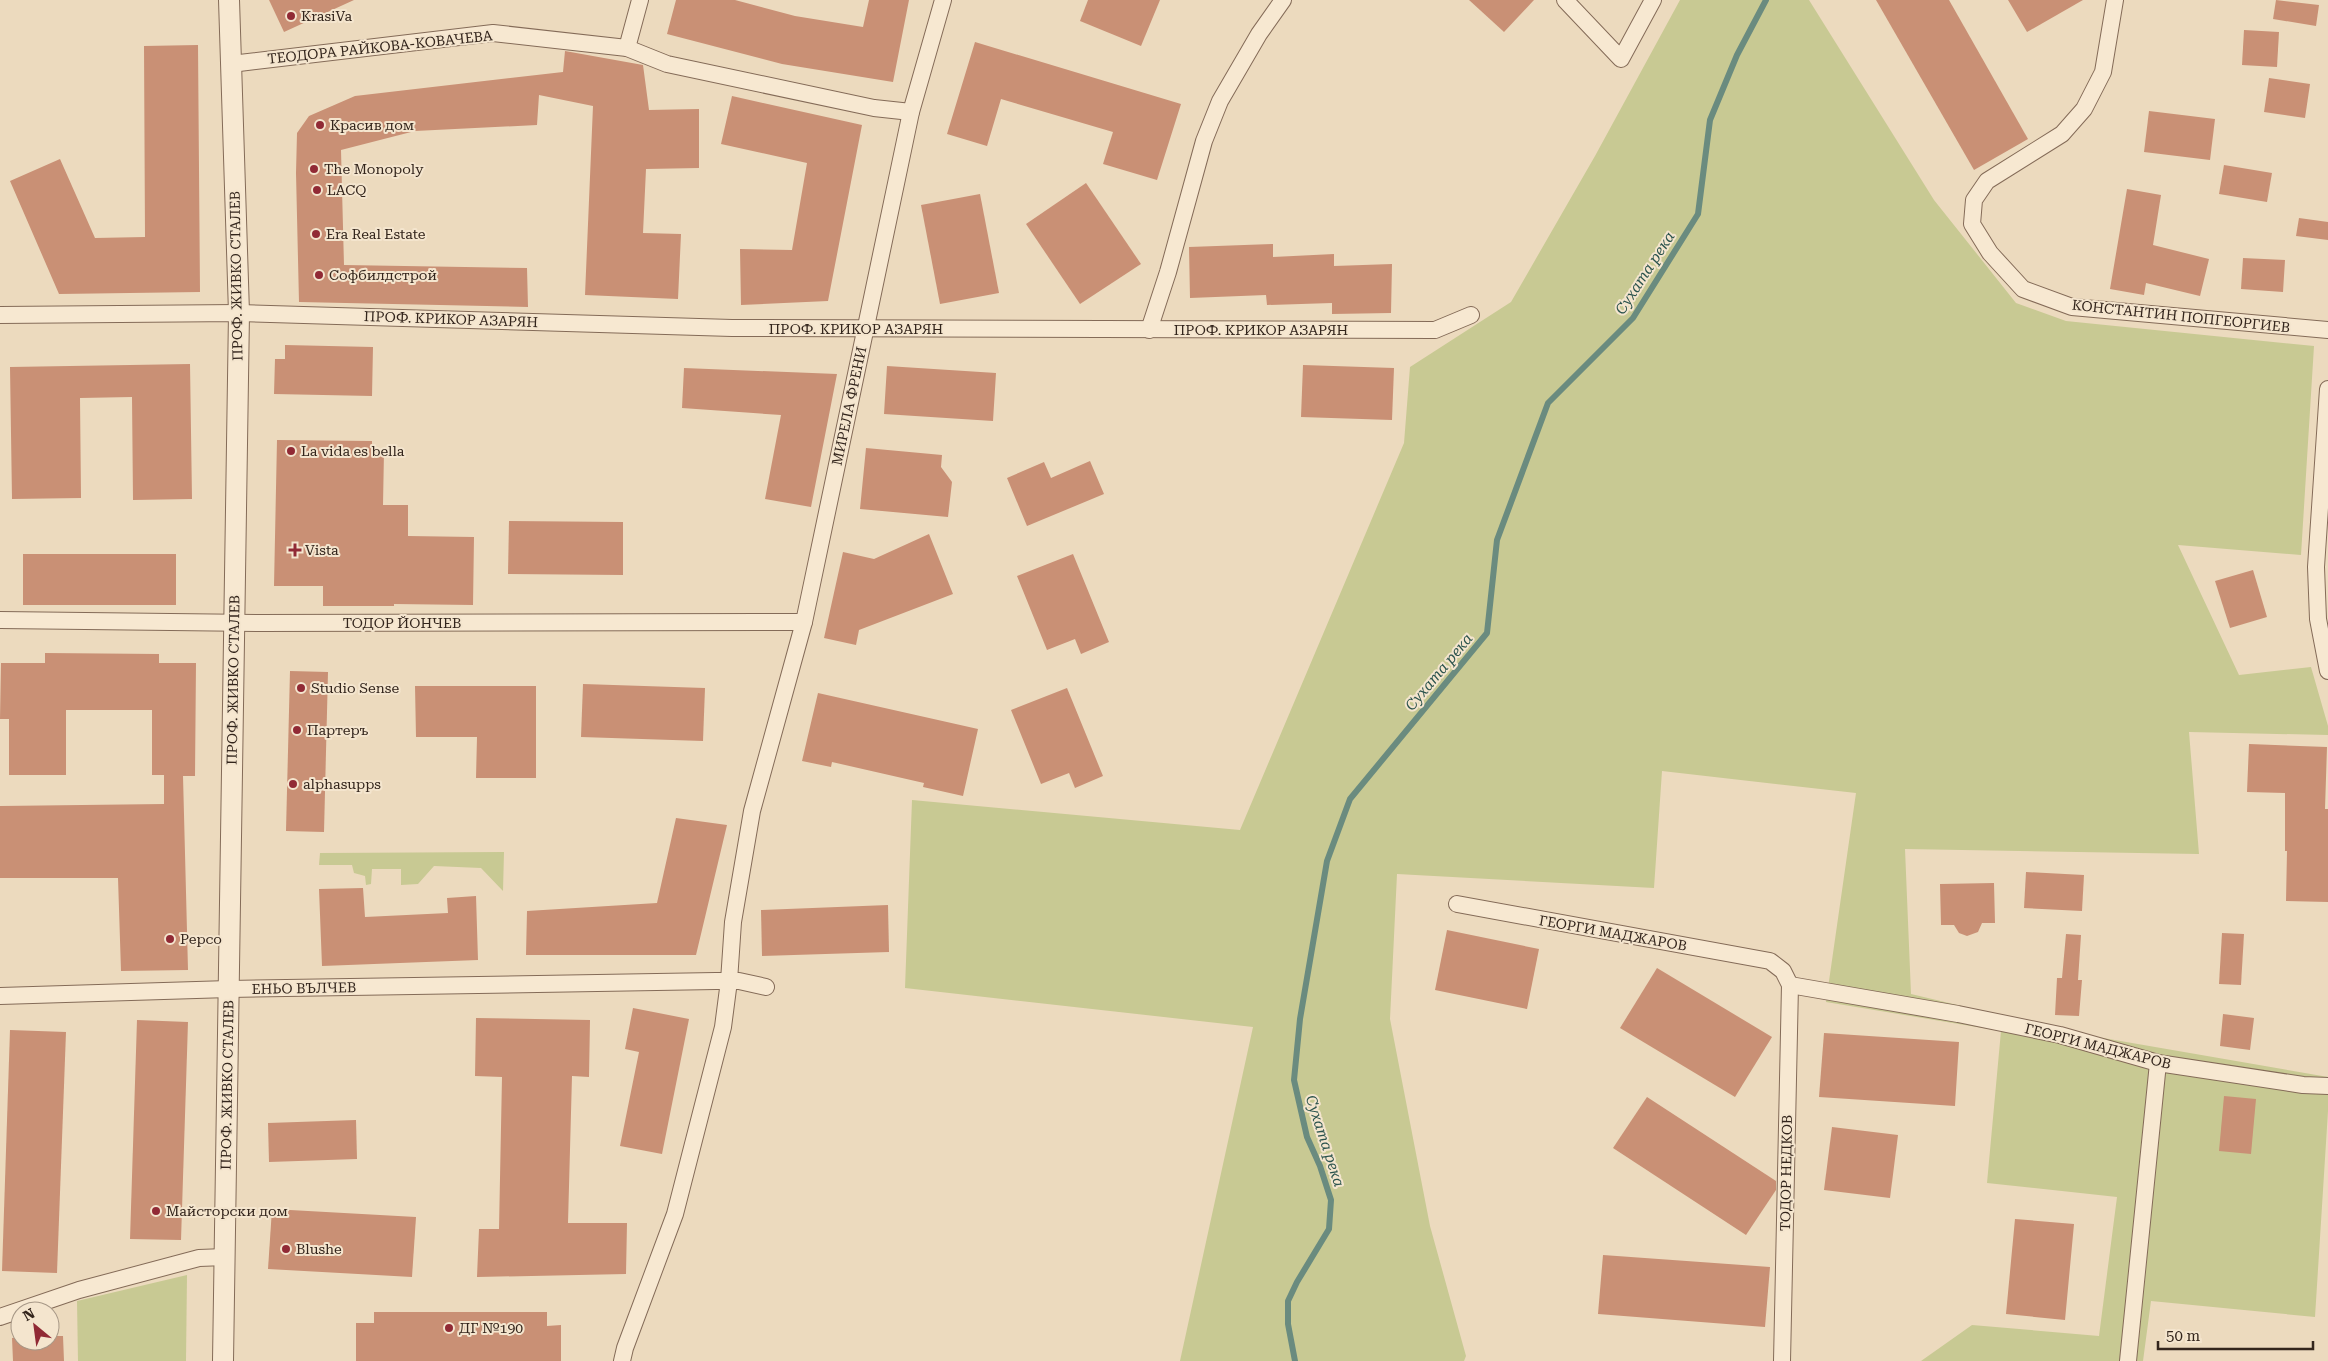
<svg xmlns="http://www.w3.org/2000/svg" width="2328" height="1361" font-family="'Roboto Serif',serif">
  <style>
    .green { fill: #c8c993 }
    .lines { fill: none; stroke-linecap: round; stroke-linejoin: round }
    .stream { stroke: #6a8b7f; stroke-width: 6 }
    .building { fill: #c99075 }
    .minor-casing { stroke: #846b58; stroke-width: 18 }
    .tertiary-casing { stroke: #846b58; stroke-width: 22 }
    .minor { stroke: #f7e8d1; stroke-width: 16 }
    .tertiary { stroke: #f7e8d1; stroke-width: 20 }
    .poi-dot { fill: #912a35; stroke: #f4e5ce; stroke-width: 2 }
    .labels { text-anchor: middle; stroke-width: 4; stroke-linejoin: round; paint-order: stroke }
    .poi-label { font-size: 14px; fill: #33251c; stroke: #f4e5ce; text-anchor: start }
    .street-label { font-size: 14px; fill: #33251c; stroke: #f4e5ce }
    .water-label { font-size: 15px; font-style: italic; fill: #2b534d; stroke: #f4e5ce }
  </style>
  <rect width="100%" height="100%" fill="#ecdabe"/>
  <g class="green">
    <polygon points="1680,0 1809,0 1934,200 2016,303 2066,321 2314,346 2301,555 2178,545 2239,675 2311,667 2328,726 2328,735 2189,732 2199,854 1905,849 1911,994 2080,1034 2328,1077 2328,1111 2315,1317 2151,1301 2143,1361 1921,1361 1972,1325 2099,1336 2117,1197 1987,1183 2001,1031 1826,1002 1856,793 1662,771 1654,888 1397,874 1390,1019 1430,1226 1466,1356 1464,1361 1180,1361 1253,1027 905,988 912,800 1240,830 1404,443 1410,367 1511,302 1595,156"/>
    <polygon points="504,852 503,891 481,868 434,866 418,884 401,885 401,869 372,869 371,884 366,885 365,876 354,873 352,865 319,865 320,853"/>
    <polygon points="187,1275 186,1361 78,1361 77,1301"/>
  </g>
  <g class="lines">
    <polyline class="stream" points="1295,1361 1288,1324 1288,1301 1297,1282 1329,1229 1331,1200 1320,1166 1307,1137 1294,1080 1300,1019 1327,861 1350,799 1487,633 1497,540 1548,403 1633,318 1698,214 1710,120 1737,55 1766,0"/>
  </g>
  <g class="building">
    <polygon points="269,0 354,0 284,32"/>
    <polygon points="676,0 735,0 795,16 863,27 869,0 909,0 893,82 782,64 667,34"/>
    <polygon points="1088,0 1160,0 1141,46 1080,21"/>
    <polygon points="1469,0 1534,0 1504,32"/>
    <polygon points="1876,0 1949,0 2028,139 1974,170"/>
    <polygon points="2008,0 2083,0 2027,32"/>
    <polygon points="2276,0 2319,5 2316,26 2273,19"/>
    <polygon points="2244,30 2279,32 2277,67 2242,65"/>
    <polygon points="975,42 1181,104 1157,180 1103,164 1113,132 1001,99 987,146 947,134"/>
    <polygon points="198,45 200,292 59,294 10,181 60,159 95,238 145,237 144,46"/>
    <polygon points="565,51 643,65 649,110 699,109 699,168 646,169 643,233 681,234 678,299 585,295 593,106 539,95 537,125 415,131 341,150 344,265 527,268 528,307 299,302 296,173 297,133 309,116 355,96 563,72"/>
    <polygon points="2269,78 2310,84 2305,118 2264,112"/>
    <polygon points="732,96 862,125 828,301 741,305 740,249 792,250 807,163 721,144"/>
    <polygon points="2149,111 2215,119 2210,160 2144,152"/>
    <polygon points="2224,165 2272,173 2267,202 2219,194"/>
    <polygon points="1086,183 1141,264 1080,304 1026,224"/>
    <polygon points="2127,189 2161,195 2153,245 2209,259 2200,296 2146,283 2144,295 2110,289"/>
    <polygon points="980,194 999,293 940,304 921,205"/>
    <polygon points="2299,218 2328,222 2328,240 2296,236"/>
    <polygon points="1273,244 1273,257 1334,254 1334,266 1392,264 1391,313 1332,314 1332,303 1267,305 1266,295 1190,298 1189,247"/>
    <polygon points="2243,258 2285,260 2283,292 2241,289"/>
    <polygon points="285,345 373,347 372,396 274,394 275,359 285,359"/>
    <polygon points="190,364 192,499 133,500 132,397 80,398 81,498 12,499 10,367"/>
    <polygon points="1303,365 1394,368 1392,420 1301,417"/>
    <polygon points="887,366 996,373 993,421 884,414"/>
    <polygon points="684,368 837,374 811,507 765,499 781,415 682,408"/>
    <polygon points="277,440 372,441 372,451 384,451 383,505 408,505 408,536 474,537 473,605 394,604 394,606 323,606 323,586 274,586"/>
    <polygon points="866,448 942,455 941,467 952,482 948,517 860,509"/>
    <polygon points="1090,461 1104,494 1027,526 1007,478 1044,462 1051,478"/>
    <polygon points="509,521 623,522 623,575 508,574"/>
    <polygon points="929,534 953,594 859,630 856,645 824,638 843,552 874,559"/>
    <rect x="23" y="554" width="153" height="51"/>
    <polygon points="1073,554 1109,642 1081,654 1075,639 1047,650 1017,576"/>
    <polygon points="2253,570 2267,617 2230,628 2215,581"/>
    <polygon points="45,653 159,654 159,663 196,663 195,776 183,776 188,970 121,971 118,878 0,878 0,806 164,804 164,775 152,775 152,710 66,710 66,775 9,775 9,719 0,719 1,663 45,663"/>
    <polygon points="290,671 328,672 324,832 286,831"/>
    <polygon points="583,684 705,688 703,741 581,737"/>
    <polygon points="415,686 536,686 536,778 476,778 477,737 416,737"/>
    <polygon points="1067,688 1103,776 1075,788 1069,773 1041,784 1011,710"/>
    <polygon points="818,693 978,729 963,796 923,787 924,783 832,762 831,767 802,761"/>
    <polygon points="2249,744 2327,747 2325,809 2328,809 2328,902 2286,901 2287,851 2285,851 2285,793 2247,792"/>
    <polygon points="676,818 727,825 696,955 526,955 527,911 657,903"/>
    <polygon points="2026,872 2084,875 2082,911 2024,908"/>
    <polygon points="1994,883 1995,923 1982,923 1978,932 1967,936 1959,933 1954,925 1941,925 1940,884"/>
    <polygon points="363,888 365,917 448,913 447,898 476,896 478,960 322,966 319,889"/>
    <polygon points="888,905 889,952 762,956 761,910"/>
    <polygon points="1447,930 1539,949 1527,1009 1435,990"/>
    <polygon points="2222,933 2244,934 2241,985 2219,984"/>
    <polygon points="2066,934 2081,935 2078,980 2082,980 2079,1016 2055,1015 2057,978 2062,978"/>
    <polygon points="1657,968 1772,1037 1735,1097 1620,1028"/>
    <polygon points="633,1008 689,1019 662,1154 620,1146 639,1052 625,1049"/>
    <polygon points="2223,1014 2254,1018 2250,1050 2220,1046"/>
    <polygon points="476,1018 590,1020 589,1077 572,1076 568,1223 627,1223 626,1274 477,1277 479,1229 499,1229 502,1077 475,1076"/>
    <polygon points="137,1020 188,1022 181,1240 130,1239"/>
    <polygon points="10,1030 66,1032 57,1273 2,1271"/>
    <polygon points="1824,1033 1959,1042 1955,1106 1819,1097"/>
    <polygon points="2224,1096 2256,1099 2251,1154 2219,1151"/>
    <polygon points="1647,1097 1776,1181 1776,1190 1746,1235 1613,1148"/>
    <polygon points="356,1120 357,1159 269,1162 268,1123"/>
    <polygon points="1832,1127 1898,1135 1890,1198 1824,1190"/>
    <polygon points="272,1209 416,1217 412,1277 268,1269"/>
    <polygon points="2015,1219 2074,1224 2065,1320 2006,1314"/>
    <polygon points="1603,1255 1770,1267 1765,1327 1598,1314"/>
    <polygon points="374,1312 547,1312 547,1326 561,1325 561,1361 356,1361 356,1323 374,1323"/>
    <polygon points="50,1336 63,1336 64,1361 13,1361 12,1338 20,1337 20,1341 50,1341"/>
  </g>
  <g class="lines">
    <g class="minor-casing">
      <g id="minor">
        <polyline points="1565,0 1621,59 1653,0"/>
        <polyline points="2115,0 2103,72 2084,109 2062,134 1987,181 1974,200 1972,224 1990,253 2023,289 2072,307 2328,330"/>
        <polyline points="627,48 640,0"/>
        <polyline points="231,64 493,33 627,48 667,64 874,108 911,112"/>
        <polyline points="0,315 239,313 732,328 1435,330 1471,315"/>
        <polyline points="1149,330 1168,272 1204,141 1220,101 1259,34 1283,0"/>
        <polyline points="2328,389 2316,567 2318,619 2328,671"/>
        <polyline points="0,620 256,623 804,622"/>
        <polyline points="1457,904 1770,961 1783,971 1790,985 1782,1361"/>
        <polyline points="1790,985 1958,1014 2060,1035 2158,1063 2303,1085 2328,1086"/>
        <polyline points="0,996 229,989 716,981 739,981 766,987"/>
        <polyline points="0,1317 79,1290 199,1258 225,1257"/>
        <polyline points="622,1361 625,1348 675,1214 723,1027 729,981 733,922 752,811 804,622 911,112 943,0"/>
        <polyline points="2128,1361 2158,1063"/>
      </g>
    </g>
    <g class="tertiary-casing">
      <polyline id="tertiary" points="223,1361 239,313 229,0"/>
    </g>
    <use href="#minor" class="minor"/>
    <use href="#tertiary" class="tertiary"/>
  </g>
  <g class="poi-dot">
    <circle cx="291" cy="16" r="5"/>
    <circle cx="320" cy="125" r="5"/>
    <circle cx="314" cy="169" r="5"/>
    <circle cx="317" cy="190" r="5"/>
    <circle cx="316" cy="234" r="5"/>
    <circle cx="319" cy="275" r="5"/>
    <circle cx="291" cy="451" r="5"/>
    <path d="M292.5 542.5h5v5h5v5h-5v5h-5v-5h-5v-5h5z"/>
    <circle cx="301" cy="688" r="5"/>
    <circle cx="297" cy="730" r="5"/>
    <circle cx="293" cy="784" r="5"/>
    <circle cx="170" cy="939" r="5"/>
    <circle cx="156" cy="1211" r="5"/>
    <circle cx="286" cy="1249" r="5"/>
    <circle cx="449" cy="1328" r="5"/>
  </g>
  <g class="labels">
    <g class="poi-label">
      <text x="301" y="21">KrasiVa</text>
      <text x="330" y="130">Красив дом</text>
      <text x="324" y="174">The Monopoly</text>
      <text x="327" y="195">LACQ</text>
      <text x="326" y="239">Era Real Estate</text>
      <text x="329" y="280">Софбилдстрой</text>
      <text x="301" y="456">La vida es bella</text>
      <text x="305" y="555">Vista</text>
      <text x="311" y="693">Studio Sense</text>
      <text x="307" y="735">Партеръ</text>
      <text x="303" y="789">alphasupps</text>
      <text x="180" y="944">Pepco</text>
      <text x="166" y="1216">Майсторски дом</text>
      <text x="296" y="1254">Blushe</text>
      <text x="459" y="1333">ДГ №190</text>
    </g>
    <g class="street-label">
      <text transform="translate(380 47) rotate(-6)" y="5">ТЕОДОРА РАЙКОВА-КОВАЧЕВА</text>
      <text transform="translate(236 276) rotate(-91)" y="5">ПРОФ. ЖИВКО СТАЛЕВ</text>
      <text transform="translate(2181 316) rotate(6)" y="5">КОНСТАНТИН ПОПГЕОРГИЕВ</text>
      <text transform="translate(451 319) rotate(2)" y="5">ПРОФ. КРИКОР АЗАРЯН</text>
      <text x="856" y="334">ПРОФ. КРИКОР АЗАРЯН</text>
      <text x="1261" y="335">ПРОФ. КРИКОР АЗАРЯН</text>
      <text transform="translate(849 406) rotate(-78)" y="5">МИРЕЛА ФРЕНИ</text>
      <text x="402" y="628">ТОДОР ЙОНЧЕВ</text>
      <text transform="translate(233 680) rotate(-89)" y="5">ПРОФ. ЖИВКО СТАЛЕВ</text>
      <text transform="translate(1613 933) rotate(10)" y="5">ГЕОРГИ МАДЖАРОВ</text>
      <text transform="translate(304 988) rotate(-1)" y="5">ЕНЬО ВЪЛЧЕВ</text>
      <text transform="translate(2098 1046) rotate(14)" y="5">ГЕОРГИ МАДЖАРОВ</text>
      <text transform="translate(227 1085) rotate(-89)" y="5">ПРОФ. ЖИВКО СТАЛЕВ</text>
      <text transform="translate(1786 1173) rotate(-89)" y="5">ТОДОР НЕДКОВ</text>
    </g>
    <g class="water-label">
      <text transform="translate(1645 273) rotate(-57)" y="5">Сухата река</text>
      <text transform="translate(1439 672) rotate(-50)" y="5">Сухата река</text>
      <text transform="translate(1325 1141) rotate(72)" y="5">Сухата река</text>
    </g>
  </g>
  <g transform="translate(35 1326) rotate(331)"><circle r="24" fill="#f4e5ce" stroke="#a79887"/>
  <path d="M0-4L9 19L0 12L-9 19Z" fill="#912a35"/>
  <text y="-8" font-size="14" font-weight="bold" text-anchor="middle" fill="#33251c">N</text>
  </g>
  <path d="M2158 1341v8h155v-8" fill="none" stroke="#33251c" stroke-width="2.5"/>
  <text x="2166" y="1341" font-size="15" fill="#33251c" stroke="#f4e5ce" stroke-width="4" paint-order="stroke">50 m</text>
</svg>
